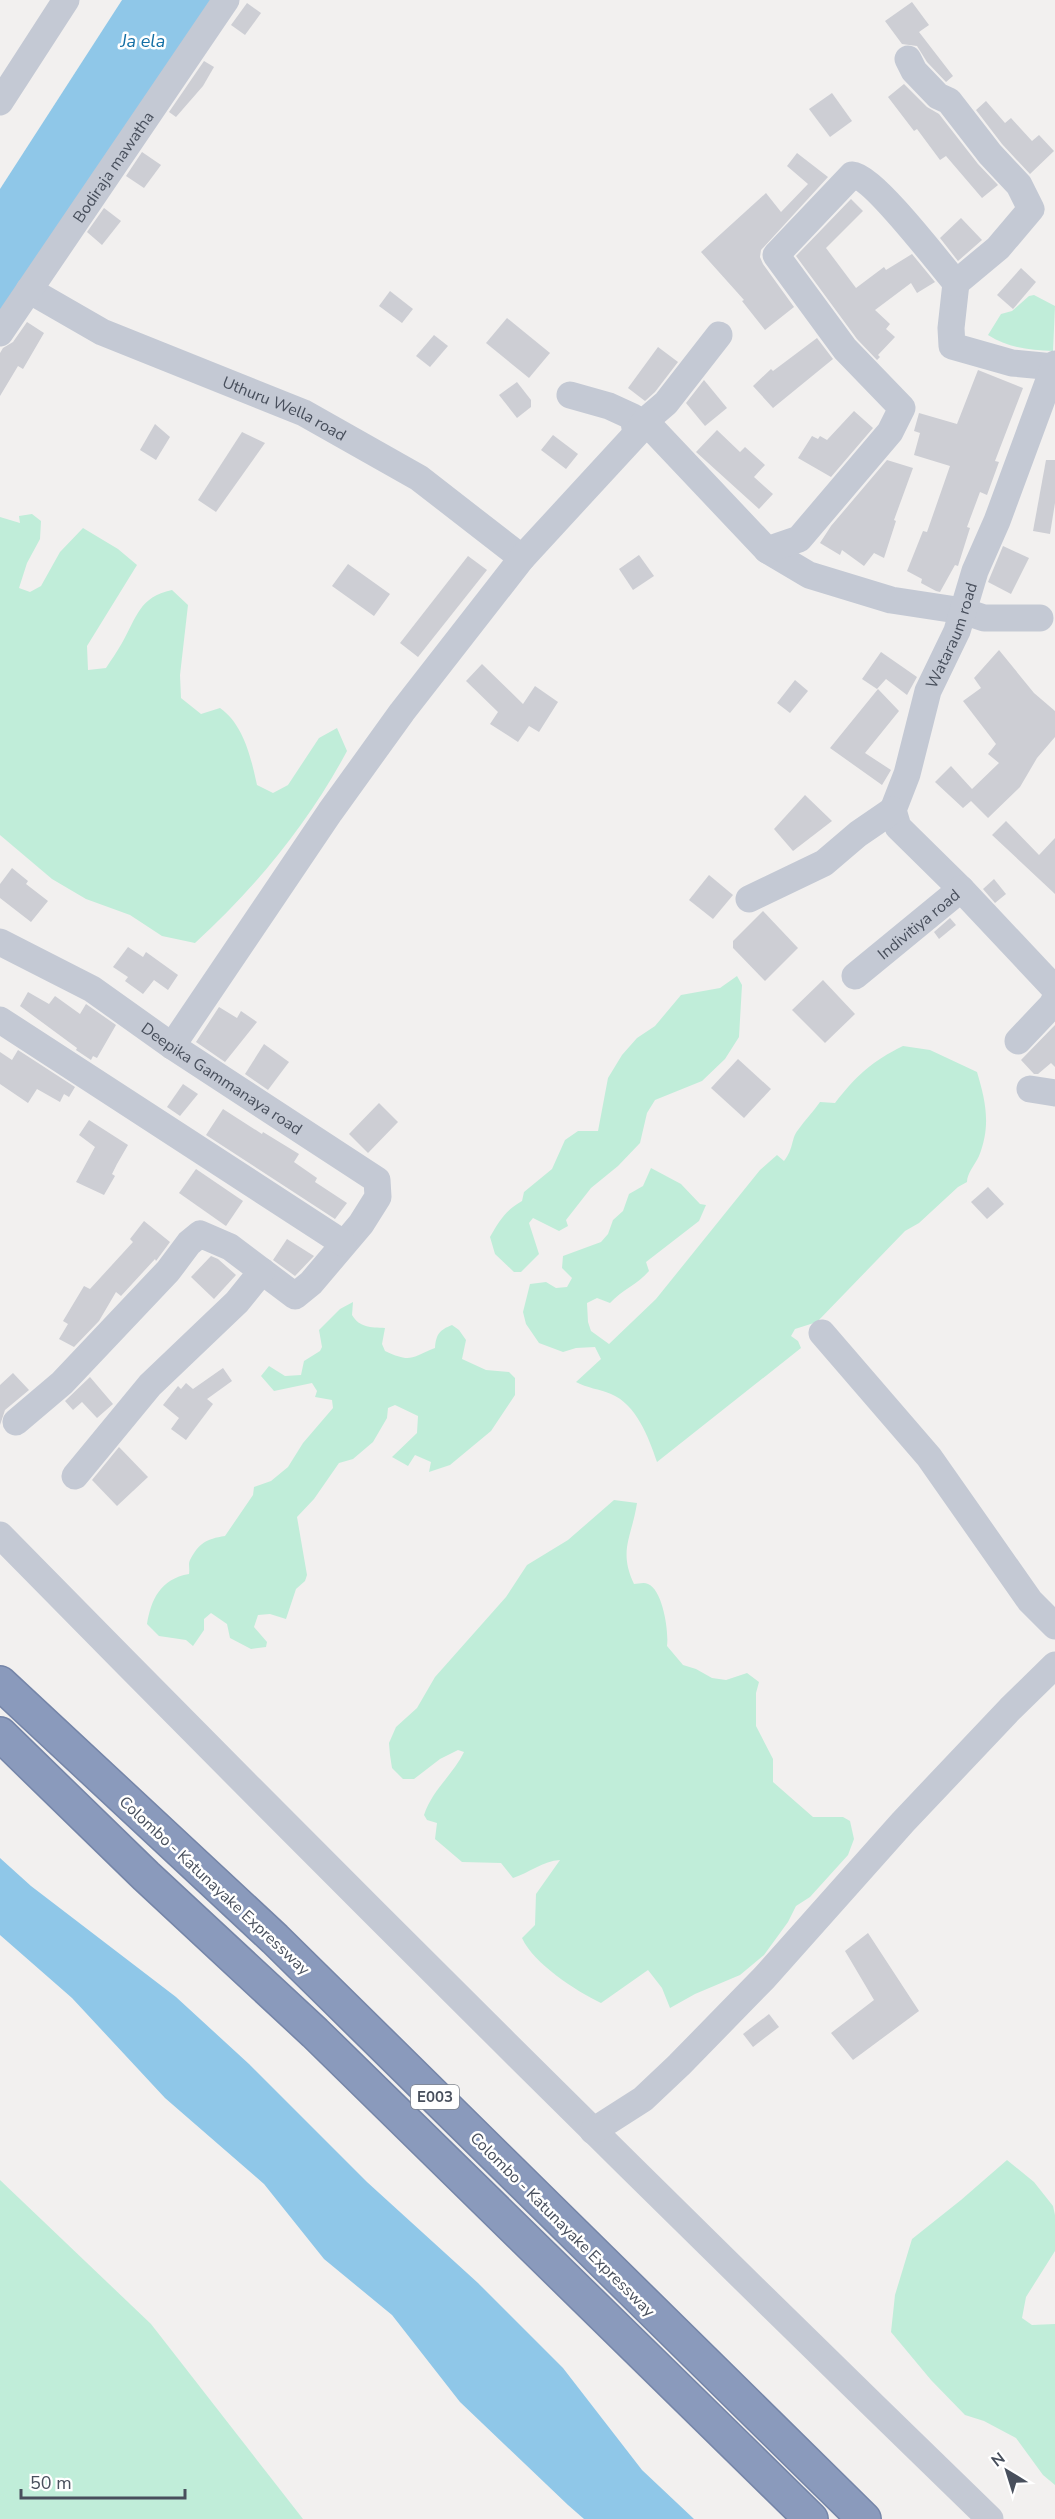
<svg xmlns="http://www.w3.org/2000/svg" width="1055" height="2519" font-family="'Nunito Sans',sans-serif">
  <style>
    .green { fill: #c0edd9 }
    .water { fill: #8fc7e8 }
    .building { fill: #cdced4 }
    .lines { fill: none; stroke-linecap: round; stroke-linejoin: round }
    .highway-casing { stroke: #7585a8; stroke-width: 36 }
    .minor { stroke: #c4c9d4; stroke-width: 27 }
    .highway { stroke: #8a9abc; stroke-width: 33 }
    .labels { text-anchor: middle; stroke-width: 5; stroke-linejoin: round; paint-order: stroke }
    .shield { fill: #fff; stroke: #7f848d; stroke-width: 1.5 }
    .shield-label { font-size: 15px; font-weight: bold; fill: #484f5c }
    .street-label { font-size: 16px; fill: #484f5c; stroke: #fff }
    .water-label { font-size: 18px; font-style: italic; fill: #136ea4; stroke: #fff }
  </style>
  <rect width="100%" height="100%" fill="#f2f0ef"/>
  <g class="green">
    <path d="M 1034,295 L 1055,306 L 1053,351 C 1030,350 1008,348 988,335 L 1001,314 L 1012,311 L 1029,296 Z"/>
    <path d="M 32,514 L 41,521 L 40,539 L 27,563 L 19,588 L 30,592 L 41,586 L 60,552 L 83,528 L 118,549 L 137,565 L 87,646 L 88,670 L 106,668 C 111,660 117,652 122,643 C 137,617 139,597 172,590 L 188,605 L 180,675 L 181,698 L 201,714 L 220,708 C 244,725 251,758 257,785 L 273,793 L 288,785 L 319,738 L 337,728 L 347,751 C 308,824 256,887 195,943 L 162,936 L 130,915 L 86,899 L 52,879 L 0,835 L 0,517 L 20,523 L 19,516 Z"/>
    <path d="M 737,976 L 742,985 L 739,1037 L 725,1059 L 702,1081 L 655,1100 L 647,1113 L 640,1143 L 618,1166 L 591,1188 L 566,1220 L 568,1226 L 559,1231 L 533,1218 L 529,1223 L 539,1254 L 521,1272 L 514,1272 L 495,1254 L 490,1237 C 499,1221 506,1210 522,1201 L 524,1192 L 552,1169 L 565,1140 L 578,1131 L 598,1131 L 608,1078 L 622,1055 L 637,1038 L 655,1026 L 681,995 L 720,988 Z"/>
    <path d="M 903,1046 L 930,1050 L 977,1072 C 986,1102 991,1126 979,1156 C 975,1165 967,1173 967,1182 L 958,1187 L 919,1223 L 905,1231 L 817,1322 L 795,1329 L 791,1336 L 798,1341 L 801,1348 L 657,1462 C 649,1438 636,1404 611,1394 C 599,1389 587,1388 576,1382 L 601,1359 L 595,1347 L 576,1348 L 563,1352 L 539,1343 L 526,1324 L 523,1312 L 530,1284 L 546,1282 L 556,1288 L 567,1287 L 572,1278 L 562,1268 L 563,1256 L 601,1242 L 608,1234 L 613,1220 L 623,1211 L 629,1194 L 643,1186 L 651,1168 L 681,1184 L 700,1204 L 706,1205 L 699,1221 L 646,1262 L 649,1271 C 638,1284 622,1290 610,1303 L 597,1298 L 587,1303 L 588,1322 L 591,1331 L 609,1344 L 656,1299 L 760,1170 L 777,1155 L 784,1161 C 794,1149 791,1138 798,1130 C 805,1120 813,1112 820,1102 L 835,1103 C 856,1076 872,1061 903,1046 Z"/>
    <path d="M 353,1302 L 352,1315 C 360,1328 370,1327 385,1328 L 382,1344 L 385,1351 C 411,1363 410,1358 435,1348 C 436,1335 439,1330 452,1325 L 459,1330 L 466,1340 L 462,1359 L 486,1370 L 509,1372 L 515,1378 L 515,1395 L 491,1431 L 450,1465 L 429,1472 L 431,1462 L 415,1455 L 408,1466 L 392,1457 L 417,1433 L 418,1416 L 395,1405 L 388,1408 L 387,1418 L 373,1442 L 353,1459 L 339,1463 L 314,1499 L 297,1517 L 307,1575 L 305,1581 L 296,1589 L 286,1619 L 270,1614 L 258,1615 L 254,1627 L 267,1642 L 266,1647 L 251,1649 L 230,1638 L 227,1624 L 211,1613 L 204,1619 L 204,1630 L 193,1646 L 186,1640 L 159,1636 L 147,1624 C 151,1600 160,1579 189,1574 C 190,1569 188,1564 190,1560 C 199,1543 206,1539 225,1536 L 253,1495 L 254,1487 L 271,1481 L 288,1467 L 303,1443 L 333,1408 L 332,1400 L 315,1397 L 317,1391 L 312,1383 L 274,1391 L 261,1376 L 269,1366 L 285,1376 L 301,1375 L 304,1361 L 320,1351 L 322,1347 L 319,1330 L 340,1309 Z"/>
    <path d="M 614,1500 L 637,1503 C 632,1537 618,1550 634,1584 C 638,1584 644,1582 648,1584 C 663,1590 669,1632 667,1646 L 683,1665 L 696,1669 L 712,1678 L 726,1680 L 747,1673 L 759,1682 L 756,1693 L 756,1726 L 773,1759 L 773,1782 L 813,1817 L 843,1817 L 850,1821 L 854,1839 L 848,1855 L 810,1897 L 796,1906 L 788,1922 L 764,1955 L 740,1975 L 695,1994 L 670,2008 L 662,1988 L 648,1970 L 601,2003 C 576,1991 534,1964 522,1938 L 535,1925 L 536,1894 L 560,1860 C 543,1861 529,1873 513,1878 L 501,1863 L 462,1862 L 435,1839 L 437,1823 L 427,1820 L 424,1815 C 432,1790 453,1775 464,1752 L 458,1750 L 440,1759 L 414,1779 L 403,1779 L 392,1768 L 390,1755 L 389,1743 L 396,1727 L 417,1708 L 435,1677 L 506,1597 L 527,1565 L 568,1540 Z"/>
    <polygon points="1007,2160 1034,2182 1053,2206 1055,2215 1055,2251 1026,2297 1022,2318 1032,2325 1055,2324 1055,2485 1043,2475 1016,2438 984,2421 965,2415 931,2380 891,2332 895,2295 912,2239 961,2200"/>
    <polygon points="0,2180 151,2324 303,2519 0,2519"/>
  </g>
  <g class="water">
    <polygon points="122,0 221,0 0,326 0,189"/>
    <polygon points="0,1858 31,1886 176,1997 249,2064 367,2182 478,2283 563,2368 642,2470 694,2519 584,2519 568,2505 460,2402 392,2315 324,2259 264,2184 165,2098 72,1998 0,1935"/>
  </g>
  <g class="building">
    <polygon points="912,2 929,25 919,32 953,76 946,82 927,62 917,46 902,44 885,21"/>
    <polygon points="247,3 261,13 245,35 231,25"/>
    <polygon points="204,61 214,67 203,86 176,117 169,112"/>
    <polygon points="904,84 927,107 939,114 978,164 998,185 982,198 946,156 940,160 917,129 914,131 888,97"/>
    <polygon points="832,93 852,121 830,137 809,109"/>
    <polygon points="986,101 1005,123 1011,118 1032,141 1039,135 1054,151 1030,174 1002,144 976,110"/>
    <polygon points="142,152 161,165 144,188 126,176"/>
    <polygon points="797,153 828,177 761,250 760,257 763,264 794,307 765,330 742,301 744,300 701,252 766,193 781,212 808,184 787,166"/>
    <polygon points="851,199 863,211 826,248 856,288 884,267 886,270 912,254 935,282 917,293 911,283 875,310 890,324 886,329 895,337 878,355 880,357 877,360 857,339 796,256"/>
    <polygon points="104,208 121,221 102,245 87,232"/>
    <polygon points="961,218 982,240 958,261 940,238"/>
    <polygon points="1021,268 1036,282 1013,309 997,295"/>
    <polygon points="390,291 413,309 402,323 379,306"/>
    <polygon points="507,318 550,353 529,378 486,343"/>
    <polygon points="27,322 44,333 23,369 18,366 0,396 0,353 3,348 13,342"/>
    <polygon points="434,335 448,346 430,367 416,356"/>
    <polygon points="817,338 833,359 773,408 753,386 771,369 773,371"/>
    <polygon points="658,347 678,362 655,392 645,401 628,388"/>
    <polygon points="978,370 1023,388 995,461 999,462 987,495 980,492 967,527 970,528 958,566 955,565 940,592 936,591 921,583 922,579 907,571 923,531 927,532 950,466 914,455 920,433 914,431 919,413 957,424"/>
    <polygon points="704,380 727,408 705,426 686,403"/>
    <polygon points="517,382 531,400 531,407 517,418 499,395"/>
    <polygon points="854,411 873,428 831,477 798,458 812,436 818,439 820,436 827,440"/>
    <polygon points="155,424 170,437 156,460 140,450"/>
    <polygon points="717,430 740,452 745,447 765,465 754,477 773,494 759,509 696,452"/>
    <polygon points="242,432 265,443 216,512 198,500"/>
    <polygon points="553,435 578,454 566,469 541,450"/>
    <polygon points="887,460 913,468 894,520 896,521 884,558 874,553 864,566 842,550 840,555 820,543 831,526"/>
    <polygon points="1046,460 1055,460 1055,503 1050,534 1033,531"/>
    <polygon points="1003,546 1029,558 1011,594 988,582"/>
    <polygon points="639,555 654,576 633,590 619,569"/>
    <polygon points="468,556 487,570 418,657 400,643"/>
    <polygon points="348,564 390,594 374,616 332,586"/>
    <polygon points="999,650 1034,693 1055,711 1055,737 1037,758 1020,787 988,818 971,801 963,808 935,782 951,766 972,789 999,763 988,754 996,744 963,701 981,688 974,678"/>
    <polygon points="881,652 917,677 907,695 886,679 877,689 862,679"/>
    <polygon points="482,664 523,704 535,686 558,702 539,732 529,726 518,742 490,724 498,712 466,681"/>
    <polygon points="795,680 808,691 790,713 777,703"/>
    <polygon points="878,689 899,711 865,753 891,770 882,785 830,748"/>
    <polygon points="805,795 832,821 793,851 774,829"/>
    <polygon points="1006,821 1039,855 1055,838 1055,894 992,835"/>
    <polygon points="12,868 28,881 26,884 48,901 31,922 0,898 0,884"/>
    <polygon points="709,875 733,895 713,919 689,900"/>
    <polygon points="994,879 1006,894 995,903 983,889"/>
    <polygon points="763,911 798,948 765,981 733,948 733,941"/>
    <polygon points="950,918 956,925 939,939 934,932"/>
    <polygon points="128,947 143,957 146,952 178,975 168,990 154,980 143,994 125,981 128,977 113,967"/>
    <polygon points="823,980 855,1014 825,1043 792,1010"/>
    <polygon points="28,992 49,1004 55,996 80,1014 86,1004 116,1025 97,1058 93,1056 91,1060 76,1050 77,1048 20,1006"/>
    <polygon points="219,1007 237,1018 241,1011 257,1022 225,1062 196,1042"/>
    <polygon points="1055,1025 1055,1067 1051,1063 1038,1074 1034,1074 1021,1060"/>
    <polygon points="264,1044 289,1062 268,1090 245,1074"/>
    <polygon points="18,1050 75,1087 69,1097 64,1094 60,1102 37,1089 28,1103 0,1084 0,1052 12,1060"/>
    <polygon points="738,1059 771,1089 744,1118 711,1088"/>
    <polygon points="183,1084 198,1094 180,1116 167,1107"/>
    <polygon points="379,1103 398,1122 368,1153 349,1134"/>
    <polygon points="223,1109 262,1134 263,1132 299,1154 294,1162 317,1178 315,1182 347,1203 335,1219 206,1135"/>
    <polygon points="89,1120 128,1145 117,1164 112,1174 115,1176 104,1195 76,1182 95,1147 79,1135"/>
    <polygon points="196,1169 243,1201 226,1226 179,1193"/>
    <polygon points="988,1187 1004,1204 987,1219 971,1202"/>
    <polygon points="144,1221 170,1242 156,1261 155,1259 121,1296 116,1292 99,1321 74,1347 59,1339 68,1324 63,1321 84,1286 90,1289 133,1242 130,1239"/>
    <polygon points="287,1239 314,1256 295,1276 273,1260"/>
    <polygon points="211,1256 218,1259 236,1275 214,1299 191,1277"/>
    <polygon points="223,1368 232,1381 207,1399 213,1404 186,1440 171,1429 179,1418 163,1405 178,1386 181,1389 186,1383 193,1389"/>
    <polygon points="13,1373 29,1390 5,1410 0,1425 0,1385"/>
    <polygon points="90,1377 113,1404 97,1418 82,1402 73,1410 65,1401"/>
    <polygon points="119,1447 148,1477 117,1506 92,1480"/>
    <polygon points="868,1933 919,2011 853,2060 831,2033 874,2000 845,1951"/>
    <polygon points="769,2014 779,2027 753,2047 743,2034"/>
  </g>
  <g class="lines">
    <g class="highway-casing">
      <g id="highway">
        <polyline points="0,1683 275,1939 864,2519"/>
        <polyline points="0,1734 146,1876 315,2033 811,2519"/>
      </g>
    </g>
    <g class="minor">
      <polyline points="0,102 66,0"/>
      <polyline points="956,283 951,328 952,346 1012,363 1055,367"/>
      <path id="s1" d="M 29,290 L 102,332 L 304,413 L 419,478 L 522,558"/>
      <path id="s2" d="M 0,333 L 226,0"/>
      <polyline points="570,395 609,406 633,417 636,433"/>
      <polyline points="645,421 666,403 719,335"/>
      <polyline points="767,550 809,575 891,600 963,611 984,618 1040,618"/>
      <path id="s3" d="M 961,889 L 898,827 L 893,810 L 907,774 L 928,691 L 957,631 L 975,571 L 997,521 L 1055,364"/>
      <polyline points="749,899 824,863 858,834 893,810"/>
      <path id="s4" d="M 0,942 L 92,989 L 172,1046 L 377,1180 L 378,1197 L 361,1224 L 311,1283 L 295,1296 L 230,1247 L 200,1234 L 189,1243 L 168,1271 L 62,1383 L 16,1422"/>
      <path id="s5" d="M 855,976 L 961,889 L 1055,989"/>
      <polyline points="0,1020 343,1243"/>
      <polyline points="1018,1041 1052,1005 1055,999"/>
      <path d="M 172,1046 L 330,812 L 402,712 L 522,558 L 639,431 L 645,421 L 767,550 L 799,539 L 890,432 L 902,408 L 845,349 L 776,255 L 852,175 C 873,176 939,263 956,283 L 998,248 L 1031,209 L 1019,185 L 990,154 L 949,101 L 938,96 L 914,71 L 908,59"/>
      <polyline points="1030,1089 1055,1093"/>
      <polyline points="822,1333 929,1457 1030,1601 1055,1626"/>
      <polyline points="75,1476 150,1385 237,1302 262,1271"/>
      <path d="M 0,1535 C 326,1867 656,2195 990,2519"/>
      <polyline points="593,2131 643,2099 679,2065 764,1978 903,1822 1010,1709 1055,1665"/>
    </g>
    <use href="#highway" class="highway"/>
  </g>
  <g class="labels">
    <rect class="shield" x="411" y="2085" width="48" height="24" rx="4.5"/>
    <g class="shield-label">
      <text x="435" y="2102">E003</text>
    </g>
    <g class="street-label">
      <text dy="6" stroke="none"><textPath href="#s2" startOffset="201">Bodiraja mawatha</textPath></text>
      <text dy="6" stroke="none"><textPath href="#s1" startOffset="282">Uthuru Wella road</textPath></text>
      <text dy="6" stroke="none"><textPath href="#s3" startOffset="291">Wataraum road</textPath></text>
      <text dy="6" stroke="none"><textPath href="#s5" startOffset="82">Indivitiya road</textPath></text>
      <text dy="6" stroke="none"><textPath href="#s4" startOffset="261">Deepika Gammanaya road</textPath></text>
      <text transform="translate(215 1885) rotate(43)" y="6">Colombo - Katunayake Expressway</text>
      <text transform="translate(563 2224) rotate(45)" y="6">Colombo - Katunayake Expressway</text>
    </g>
    <g class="water-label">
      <text x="143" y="47">Ja ela</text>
    </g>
  </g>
  <g transform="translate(1007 2471) rotate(322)" stroke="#ffffff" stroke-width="4.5" paint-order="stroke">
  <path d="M0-4.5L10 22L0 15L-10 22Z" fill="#484f5c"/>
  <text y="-9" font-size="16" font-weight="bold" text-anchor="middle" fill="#484f5c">N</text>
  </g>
  <path d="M21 2489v9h164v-9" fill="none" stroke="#484f5c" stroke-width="3"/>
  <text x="30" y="2489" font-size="18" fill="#484f5c" stroke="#ffffff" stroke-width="4.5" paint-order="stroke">50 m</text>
</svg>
